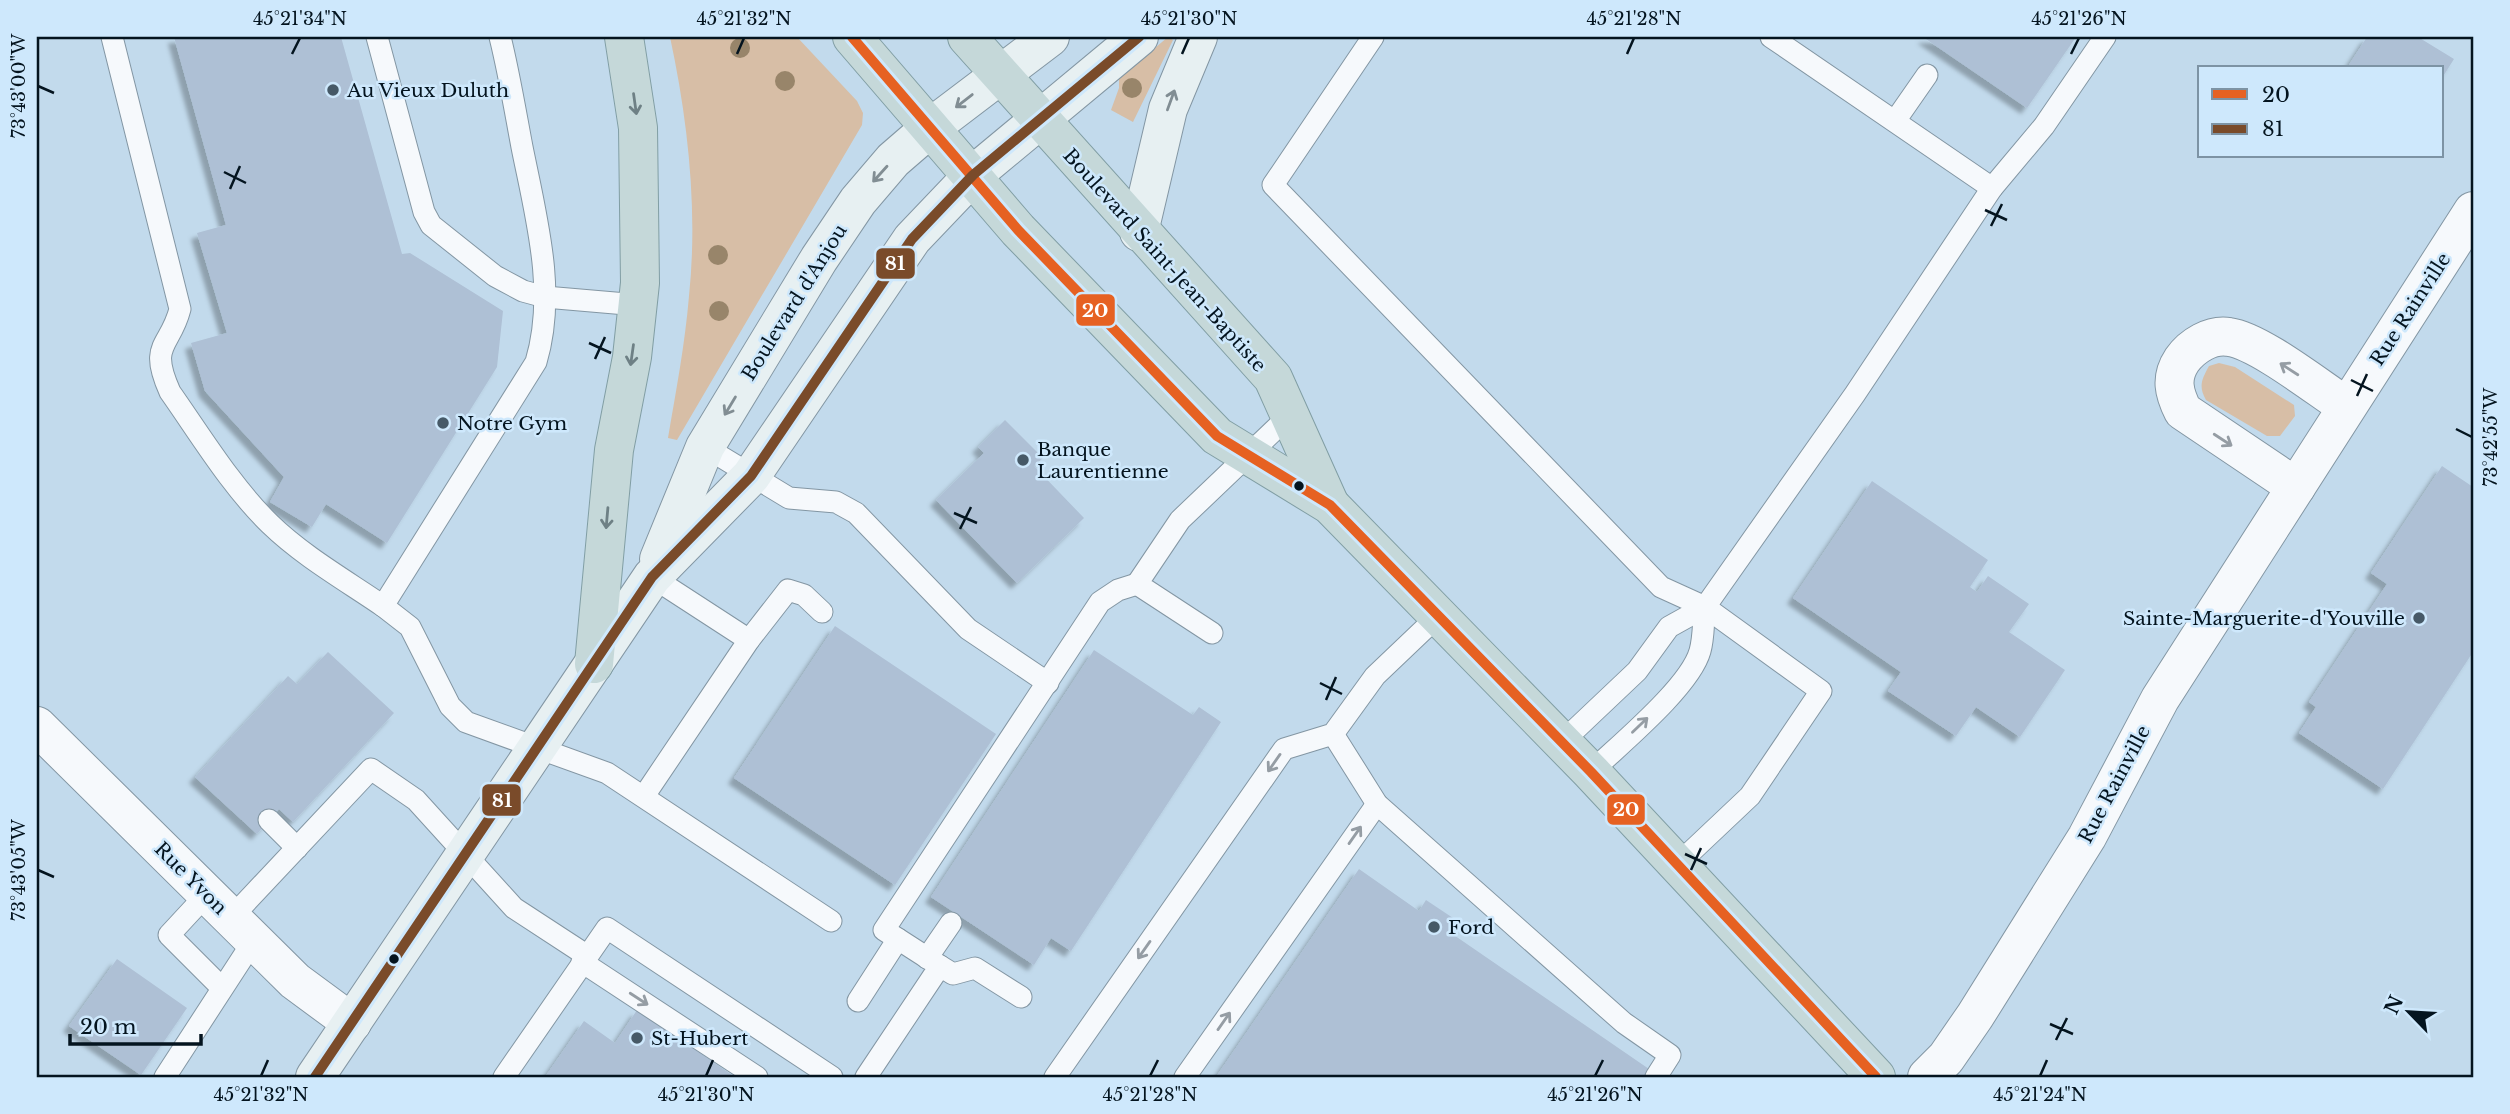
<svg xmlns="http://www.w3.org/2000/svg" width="2510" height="1114" font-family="'Libre Baskerville',serif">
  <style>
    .green { fill: #d7bea6 }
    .building { fill: #aec0d5; filter: url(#shadow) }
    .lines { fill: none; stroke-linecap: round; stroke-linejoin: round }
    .lane-casing { stroke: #8396a3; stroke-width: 23 }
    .street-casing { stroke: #8396a3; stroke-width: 40 }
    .secondary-casing { stroke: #8396a3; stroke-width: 40 }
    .highway-casing { stroke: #819ea4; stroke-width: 40 }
    .lane { stroke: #f6f9fc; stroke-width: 21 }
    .street { stroke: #f6f9fc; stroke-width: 38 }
    .secondary { stroke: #e7f0f2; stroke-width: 38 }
    .highway { stroke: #c5d8d9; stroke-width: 38 }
    .bus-1-casing { stroke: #cee8fc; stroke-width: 16 }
    .bus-2-casing { stroke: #cee8fc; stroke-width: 16 }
    .bus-1 { stroke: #e66122; stroke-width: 10 }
    .bus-2 { stroke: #7a4b2a; stroke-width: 10 }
    .tree { fill: #98856a }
    .oneway { stroke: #818d93 }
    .oneway2 { stroke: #6e8085 }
    .oneway3 { stroke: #959da4 }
    .ticks { fill: none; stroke: #04141f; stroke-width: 2.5 }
    .poi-dot { fill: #465967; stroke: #cee8fc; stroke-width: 2.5 }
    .bus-dot { fill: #04141f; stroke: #cee8fc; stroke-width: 2.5 }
    .labels { text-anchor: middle; stroke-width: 5; stroke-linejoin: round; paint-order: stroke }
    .poi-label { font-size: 19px; fill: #04141f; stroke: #cee8fc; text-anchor: start }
    .street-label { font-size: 19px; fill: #04141f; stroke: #cee8fc }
    .line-badge { stroke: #cee8fc; stroke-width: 2.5 }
    .badge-label { font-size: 19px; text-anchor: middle; font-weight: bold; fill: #fff }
    .neatline { fill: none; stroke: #04141f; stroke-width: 2.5 }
    .ticks-label { font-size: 18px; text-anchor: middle; fill: #04141f }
  </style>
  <defs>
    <filter id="shadow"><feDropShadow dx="-6" dy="6" stdDeviation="2" flood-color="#0004"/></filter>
  </defs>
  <rect width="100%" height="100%" fill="#c2daec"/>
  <g class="green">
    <path d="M 670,37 L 797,37 L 857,101 L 863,113 L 862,125 L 677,440 L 668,438 C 676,391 685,344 689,296 C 698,210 688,121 670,37 Z"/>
    <polygon points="1168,37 1173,40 1133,122 1111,110 1119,88 1119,78"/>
    <path d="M 2219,363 L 2235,367 L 2294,405 L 2295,416 L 2280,436 L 2267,436 L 2206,400 C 2198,386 2202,379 2209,366 Z"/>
  </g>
  <g class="building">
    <polygon points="174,37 341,37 402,254 410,253 503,311 497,367 387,543 326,504 312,527 270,502 284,477 205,391 191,343 227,333 197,233 226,225"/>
    <polygon points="1923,37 2076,37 2027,108"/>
    <polygon points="2367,37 2418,37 2454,59 2442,78 2442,68 2347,68"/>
    <polygon points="1005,420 1043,458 1034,466 1084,518 1017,583 936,500 984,453 978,447"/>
    <polygon points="2442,466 2473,487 2473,652 2383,789 2299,733 2316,707 2309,702 2387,584 2371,573"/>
    <polygon points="1872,481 1988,560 1970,587 1977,592 1988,576 2029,604 2009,632 2065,670 2020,737 1976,707 1956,736 1888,691 1901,672 1793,598"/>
    <polygon points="835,626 996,734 895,885 734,778"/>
    <polygon points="1094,650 1193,715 1199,707 1221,722 1071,951 1051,938 1034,965 931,897"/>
    <polygon points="328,652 394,713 293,822 279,809 257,834 195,777 288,676 297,684"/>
    <polygon points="1359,869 1419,911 1426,900 1456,920 1448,931 1649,1069 1644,1077 1216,1077"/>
    <polygon points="117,959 187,1008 141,1075 69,1026"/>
    <polygon points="637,1010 735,1077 545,1077 584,1021 615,1043"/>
  </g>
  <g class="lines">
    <g class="lane-casing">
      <g id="lane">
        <path d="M 112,37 L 180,309 C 170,348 148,343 170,392 C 201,436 231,486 270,524 C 303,556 345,580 383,606"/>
        <polyline points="377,37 424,212 431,225 495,276 523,291 545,297 638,305"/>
        <path d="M 500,37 C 509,73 515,110 522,147 C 536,217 557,292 536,362 L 383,606 L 410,627 L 450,706 L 466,722 L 607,773 L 831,921"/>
        <polyline points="1373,37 1273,185 1661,587 1705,607 1821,691 1750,796 1678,864"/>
        <polyline points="1895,121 1927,75"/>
        <polyline points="1992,188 2044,126 2105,37"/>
        <polyline points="705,447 789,498 836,502 856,513 968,629 1048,683"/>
        <polyline points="1212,633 1137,584 1180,520 1289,416"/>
        <polyline points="749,640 788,590 804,595 822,612"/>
        <polyline points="1333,734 1377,804 1624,1023 1670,1055 1656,1077"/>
        <polyline points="1562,742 1637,671 1669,627 1705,607 1855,394 1992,188 1771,37"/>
        <path d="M 1591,772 C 1619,745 1690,687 1700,651 C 1704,637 1703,621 1705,607"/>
        <polyline points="644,796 749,640 652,577"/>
        <polyline points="269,820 297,848"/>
        <polyline points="207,894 169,935 222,988"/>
        <polyline points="231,918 371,769 416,800 514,908 586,955"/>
        <polyline points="927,958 951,923"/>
        <polyline points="582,962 757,1077"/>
        <polyline points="940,966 953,974 975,968 1021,997"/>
        <polyline points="858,1001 898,939"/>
        <polyline points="165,1077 254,940"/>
        <polyline points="504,1077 607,928 832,1077"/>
        <polyline points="866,1077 940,966 884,930 1100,602 1118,590 1137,584"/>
        <polyline points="1055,1077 1284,749 1333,734 1375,676 1438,616"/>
        <polyline points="1185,1077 1377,804"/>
      </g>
    </g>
    <g class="street-casing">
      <g id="street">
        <path d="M 2296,487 L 2183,411 C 2174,393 2170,378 2182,360 C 2192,346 2211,334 2229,337 C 2259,341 2318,388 2346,406"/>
        <polyline points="37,726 295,981 352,1023"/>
        <polyline points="1927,1077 1946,1058 1975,1016 2087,837 2160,699 2473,211"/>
      </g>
    </g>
    <g class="secondary-casing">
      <g id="secondary">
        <polyline points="1139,232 1168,109 1198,37"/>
        <polyline points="659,559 705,447 819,259 858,201 893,160 930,128 1050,37"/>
        <polyline points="315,1077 652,577 751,476 912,239 973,175 1139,37"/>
      </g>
    </g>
    <g class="highway-casing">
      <g id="highway">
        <polyline points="852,37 1018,230 1217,436 1330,505 1591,772 1876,1077"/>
        <polyline points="967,37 1273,378 1330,505"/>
        <polyline points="594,664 614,450 632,357 640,283 638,128 624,37"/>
      </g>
    </g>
    <use href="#lane" class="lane"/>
    <use href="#street" class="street"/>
    <use href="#secondary" class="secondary"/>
    <use href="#highway" class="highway"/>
    <g class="bus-1-casing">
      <polyline id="bus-1" points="852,37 1018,230 1217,436 1330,505 1591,772 1876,1077"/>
    </g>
    <g class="bus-2-casing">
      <polyline id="bus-2" points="315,1077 652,577 751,476 912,239 973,175 1139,37"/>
    </g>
    <use href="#bus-1" class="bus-1"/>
    <use href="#bus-2" class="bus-2"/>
  </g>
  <g class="tree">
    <circle cx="740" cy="48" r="10"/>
    <circle cx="785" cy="81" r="10"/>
    <circle cx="1132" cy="88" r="10"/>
    <circle cx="718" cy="255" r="10"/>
    <circle cx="719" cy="311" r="10"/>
  </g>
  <defs><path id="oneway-shaft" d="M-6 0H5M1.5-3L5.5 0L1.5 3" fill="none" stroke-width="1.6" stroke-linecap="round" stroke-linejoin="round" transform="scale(1.75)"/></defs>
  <g class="oneway">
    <use href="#oneway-shaft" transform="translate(1171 100) rotate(-70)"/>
    <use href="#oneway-shaft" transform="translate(964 101) rotate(142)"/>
    <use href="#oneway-shaft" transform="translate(880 174) rotate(132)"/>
    <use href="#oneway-shaft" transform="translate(730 406) rotate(121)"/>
  </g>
  <g class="oneway2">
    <use href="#oneway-shaft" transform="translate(635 104) rotate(82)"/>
    <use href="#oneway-shaft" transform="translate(632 355) rotate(98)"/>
    <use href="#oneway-shaft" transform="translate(607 518) rotate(95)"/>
  </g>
  <g class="oneway3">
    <use href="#oneway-shaft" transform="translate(2289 369) rotate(-147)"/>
    <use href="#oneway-shaft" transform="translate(2223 440) rotate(33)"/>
    <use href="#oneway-shaft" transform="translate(1640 725) rotate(-44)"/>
    <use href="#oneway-shaft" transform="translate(1274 763) rotate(125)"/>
    <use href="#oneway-shaft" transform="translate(1355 835) rotate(-55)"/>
    <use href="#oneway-shaft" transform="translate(1144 950) rotate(125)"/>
    <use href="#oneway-shaft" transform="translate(639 999) rotate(33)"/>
    <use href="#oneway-shaft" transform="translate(1224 1021) rotate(-55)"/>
  </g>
  <path class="ticks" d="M 292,54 L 300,38M 737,54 L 744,38M 1182,54 L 1189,38M 1627,54 L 1634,38M 2071,54 L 2079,38M 38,86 L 54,93M 224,172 L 246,183M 230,189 L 240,166M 1985,210 L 2007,220M 1991,226 L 2002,204M 589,343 L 611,353M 595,359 L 605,337M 2351,380 L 2373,391M 2357,396 L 2367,374M 2456,429 L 2472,437M 954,513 L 977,523M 960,529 L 971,507M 1320,683 L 1342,694M 1326,700 L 1336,677M 1685,854 L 1707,864M 38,870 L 54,877M 1691,870 L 1701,848M 2050,1024 L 2073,1034M 2056,1040 L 2067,1018M 261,1076 L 268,1060M 706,1076 L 713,1060M 1150,1076 L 1158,1060M 1595,1076 L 1603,1060M 2040,1076 L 2047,1060"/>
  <g class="poi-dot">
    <circle cx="333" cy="90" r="7"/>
    <circle cx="443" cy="423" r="7"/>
    <circle cx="1023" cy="460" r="7"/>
    <circle cx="2419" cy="618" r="7"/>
    <circle cx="1434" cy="927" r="7"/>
    <circle cx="637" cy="1038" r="7"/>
  </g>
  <g class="bus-dot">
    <circle cx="1299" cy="486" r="6"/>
    <circle cx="394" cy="959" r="6"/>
  </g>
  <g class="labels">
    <g class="poi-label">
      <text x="347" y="97">Au Vieux Duluth</text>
      <text x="457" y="430">Notre Gym</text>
      <text x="1037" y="456">Banque<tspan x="1037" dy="22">Laurentienne</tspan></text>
      <text x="2405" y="625" text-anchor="end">Sainte-Marguerite-d'Youville</text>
      <text x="1448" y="934">Ford</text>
      <text x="651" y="1045">St-Hubert</text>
    </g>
    <g class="street-label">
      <text transform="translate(1165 260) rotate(48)" y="7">Boulevard Saint-Jean-Baptiste</text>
      <text transform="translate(794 302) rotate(-58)" y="7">Boulevard d'Anjou</text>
      <text transform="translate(2410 309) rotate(-57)" y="7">Rue Rainville</text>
      <text transform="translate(2114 784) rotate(-62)" y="7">Rue Rainville</text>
      <text transform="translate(191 878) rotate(45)" y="7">Rue Yvon</text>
    </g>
  </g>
  <g class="line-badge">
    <rect x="875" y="247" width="41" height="33" rx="7" fill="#7a4b2a"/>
    <rect x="1075" y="293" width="41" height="34" rx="7" fill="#e66122"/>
    <rect x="481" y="783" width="41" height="34" rx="7" fill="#7a4b2a"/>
    <rect x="1606" y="793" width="40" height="33" rx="7" fill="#e66122"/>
  </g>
  <g class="badge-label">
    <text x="895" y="270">81</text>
    <text x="1095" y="317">20</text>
    <text x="502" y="807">81</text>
    <text x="1626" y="816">20</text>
  </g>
  <rect width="2510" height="1114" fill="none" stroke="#cee8fc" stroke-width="77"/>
  <rect x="2198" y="66" width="245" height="91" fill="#cee8fc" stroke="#7d93a4" stroke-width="2"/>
  <rect x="2212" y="89" width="35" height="10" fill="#e66122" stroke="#7d93a4" stroke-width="2"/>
  <text x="2262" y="102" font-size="21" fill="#04141f">20</text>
  <rect x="2212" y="124" width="35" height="10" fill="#7a4b2a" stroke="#7d93a4" stroke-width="2"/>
  <text x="2262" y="136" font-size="21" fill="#04141f">81</text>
  <g transform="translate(2409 1012) rotate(295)" stroke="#cee8fc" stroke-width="5" paint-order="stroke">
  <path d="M0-5L12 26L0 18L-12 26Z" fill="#04141f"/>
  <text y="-10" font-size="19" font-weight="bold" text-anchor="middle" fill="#04141f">N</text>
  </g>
  <path d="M70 1034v10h131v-10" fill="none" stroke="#04141f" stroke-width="3.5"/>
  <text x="80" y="1034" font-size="21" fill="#04141f" stroke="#cee8fc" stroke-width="5" paint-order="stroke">20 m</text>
  <rect x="38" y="38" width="2434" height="1038" class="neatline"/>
  <g class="ticks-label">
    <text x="300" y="25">45°21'34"N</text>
    <text x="744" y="25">45°21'32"N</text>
    <text x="1189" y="25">45°21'30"N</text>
    <text x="1634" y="25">45°21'28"N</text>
    <text x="2079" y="25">45°21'26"N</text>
    <text transform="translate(19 86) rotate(-90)" y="6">73°43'00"W</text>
    <text transform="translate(2491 437) rotate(-90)" y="6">73°42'55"W</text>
    <text transform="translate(19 870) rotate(-90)" y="6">73°43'05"W</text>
    <text x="261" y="1101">45°21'32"N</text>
    <text x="706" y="1101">45°21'30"N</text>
    <text x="1150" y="1101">45°21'28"N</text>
    <text x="1595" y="1101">45°21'26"N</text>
    <text x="2040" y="1101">45°21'24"N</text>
  </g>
</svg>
